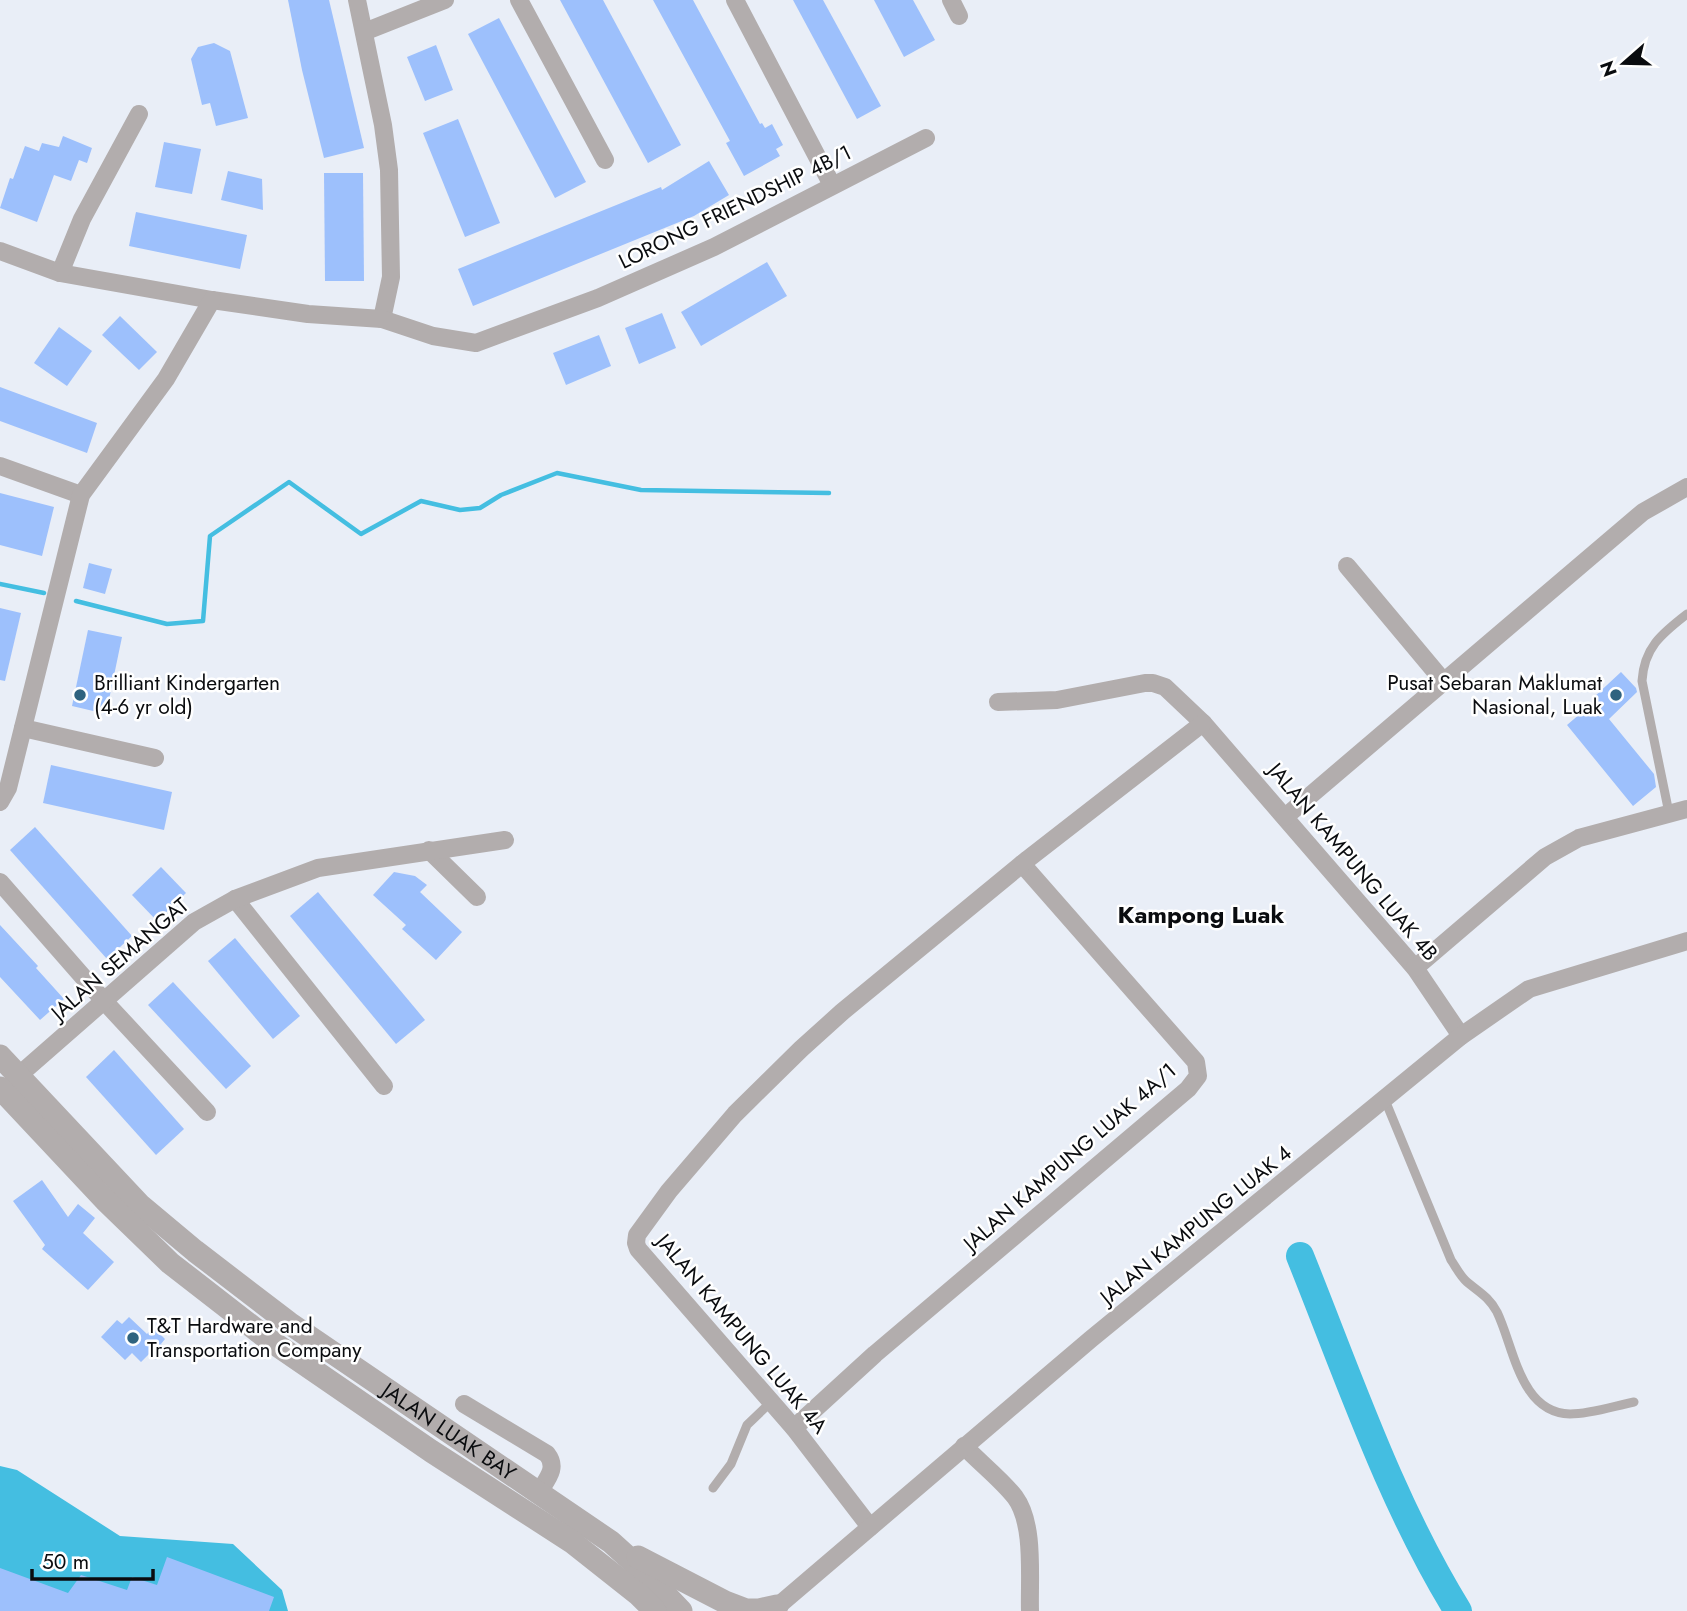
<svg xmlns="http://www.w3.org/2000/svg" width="1687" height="1611" font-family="Jost,sans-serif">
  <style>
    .water { fill: #44bee1 }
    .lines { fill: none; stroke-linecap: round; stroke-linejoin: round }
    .stream { stroke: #44bee1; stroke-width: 4.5 }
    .river { stroke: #44bee1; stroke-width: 28 }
    .building { fill: #9dc0fc }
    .service { stroke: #b2adad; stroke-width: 9 }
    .minor { stroke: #b2adad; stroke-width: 18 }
    .tertiary { stroke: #b2adad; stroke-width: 23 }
    .poi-dot { fill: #2f637f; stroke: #fff; stroke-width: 2.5 }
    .labels { text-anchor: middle; stroke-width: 5; stroke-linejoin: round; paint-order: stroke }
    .street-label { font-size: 21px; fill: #0a0c0f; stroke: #fff }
    .poi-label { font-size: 21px; fill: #0a0c0f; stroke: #fff; text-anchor: start }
    .quarter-label { font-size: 24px; font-weight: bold; fill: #0a0c0f; stroke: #fff }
  </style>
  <rect width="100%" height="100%" fill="#e9eef7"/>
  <polygon class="water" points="0,1466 17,1470 120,1536 233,1544 282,1590 288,1611 0,1611"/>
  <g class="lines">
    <g class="stream">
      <polyline points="0,584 44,593"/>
      <polyline points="76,601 167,624 203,621 210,536 289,482 361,534 421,501 460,510 480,508 501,495 557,473 641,490 829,493"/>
    </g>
    <path class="river" d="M 1300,1256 C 1348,1375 1390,1501 1458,1611"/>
  </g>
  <g class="building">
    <polygon points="288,0 329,0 364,148 324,158 302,70"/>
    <polygon points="560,0 603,0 681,145 648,163"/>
    <polygon points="653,0 693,0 760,124 762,123 765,128 772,124 783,145 776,149 780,156 744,176 726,143 730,141"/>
    <polygon points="793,0 823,0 881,106 857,119"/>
    <polygon points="874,0 913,0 935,40 904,57"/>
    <polygon points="499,18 586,182 555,198 468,34"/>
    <polygon points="214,43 230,51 248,118 216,126 210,103 202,105 191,59 198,47"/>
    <polygon points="436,45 453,90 425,101 407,57"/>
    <polygon points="458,119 500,223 465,237 423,133"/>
    <polygon points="63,136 92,148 87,163 79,160 71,181 54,175 37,222 0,208 10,178 13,179 25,146 39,151 42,143 59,147"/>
    <polygon points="164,142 201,149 192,194 155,187"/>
    <polygon points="709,161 729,195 694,216 473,306 458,269 661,187 662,190"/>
    <polygon points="228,171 262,179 263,210 221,200"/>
    <polygon points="324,173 363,173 364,281 325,281"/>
    <polygon points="136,212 247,235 240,269 129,246"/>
    <polygon points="767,262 787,296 701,346 681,312"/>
    <polygon points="662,313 676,348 639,364 625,328"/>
    <polygon points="120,316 157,352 139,370 102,335"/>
    <polygon points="59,327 92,351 67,386 34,363"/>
    <polygon points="599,335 611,366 566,385 553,353"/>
    <polygon points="0,387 97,423 87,453 0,421"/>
    <polygon points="0,493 54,507 42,556 0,545"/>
    <polygon points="89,563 112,569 105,594 83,588"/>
    <polygon points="0,608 21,613 5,681 0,680"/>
    <polygon points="88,630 122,637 106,714 72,706"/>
    <polygon points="1621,672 1636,688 1637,692 1609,719 1654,774 1656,787 1633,806 1567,725 1595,701 1593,698"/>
    <polygon points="51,765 172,792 164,830 43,803"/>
    <polygon points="35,827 132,936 107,959 10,850"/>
    <polygon points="161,867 186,893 157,921 132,895"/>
    <polygon points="394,872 415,876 427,885 420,892 462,932 436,960 402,929 406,925 373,895"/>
    <polygon points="318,892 425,1020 396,1044 290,916"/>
    <polygon points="0,925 38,966 36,968 64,999 40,1020 0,977"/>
    <polygon points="235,938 300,1016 273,1039 208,961"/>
    <polygon points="173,982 251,1066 226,1089 148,1005"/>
    <polygon points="114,1050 184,1129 156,1155 86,1077"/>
    <polygon points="42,1180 68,1217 78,1204 95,1218 83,1233 114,1262 88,1290 42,1249 45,1245 13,1201"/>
    <polygon points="129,1317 147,1334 153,1327 165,1339 161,1344 166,1350 156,1360 150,1353 141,1362 132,1353 125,1360 101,1337 117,1320 122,1324"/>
    <polygon points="167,1557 274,1597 269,1611 0,1611 0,1568 68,1593 81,1575 127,1590 132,1577 157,1585"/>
  </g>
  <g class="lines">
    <g class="service">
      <path d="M 1669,813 L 1642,681 C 1644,648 1661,634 1687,614"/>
      <path d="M 1385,1100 L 1451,1260 C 1456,1267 1460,1276 1467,1282 C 1479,1292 1489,1297 1497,1312 C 1514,1347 1520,1413 1570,1414 C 1591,1414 1614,1406 1634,1402"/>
      <polyline points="713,1488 731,1464 747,1425 771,1402"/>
    </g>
    <g class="minor">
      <polyline points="357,0 383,125 389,170 391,277 382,319"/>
      <polyline points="519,0 605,160"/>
      <polyline points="735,0 832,185"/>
      <polyline points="951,0 959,16"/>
      <polyline points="364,32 445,0"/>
      <polyline points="0,251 60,273 212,300 308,314 382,319 433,336 476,343 598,298 714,247 926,138"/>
      <polyline points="60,273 82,219 139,114"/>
      <polyline points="0,466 81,495"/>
      <polyline points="1347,566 1444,682"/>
      <polyline points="998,702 1057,700 1145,683 1153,683 1165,687 1203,723 1415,968 1461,1036"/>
      <polyline points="23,728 155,758"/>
      <polyline points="0,802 8,788 81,495 166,379 212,300"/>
      <polyline points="1285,817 1643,512 1687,487"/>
      <polyline points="429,850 477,897"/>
      <polyline points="0,882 105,1002 207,1112"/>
      <polyline points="235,899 384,1086"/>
      <polyline points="1415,968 1545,857 1579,838 1687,809"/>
      <polyline points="18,1076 194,922 235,899 318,868 505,840"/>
      <path d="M 464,1404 L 547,1454 C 558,1468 547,1479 539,1492"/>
      <polyline points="794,1428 875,1354 1188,1089 1198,1076 1196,1062 1022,864"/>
      <path d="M 964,1446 C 980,1463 1001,1479 1015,1497 C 1035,1524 1029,1578 1030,1611"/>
      <polyline points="870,1527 794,1428 638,1249 636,1243 637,1235 669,1191 735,1114 801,1049 842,1012 1028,859 1203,723"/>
      <polyline points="772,1611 1091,1339 1461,1036 1529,989 1687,941"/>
    </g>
    <g class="tertiary">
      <path id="s1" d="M 0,1056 L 140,1205 L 195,1251 L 289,1323 L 611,1542 L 643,1571 L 681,1611"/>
      <polyline points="0,1088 105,1200 170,1263 268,1339 431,1451 572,1542 639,1595 655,1611"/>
      <polyline points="638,1557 725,1602 746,1610 759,1610 777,1606"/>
    </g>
  </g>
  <g class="poi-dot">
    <circle cx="80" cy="695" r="7"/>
    <circle cx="1616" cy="695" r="7"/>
    <circle cx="133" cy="1338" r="7"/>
  </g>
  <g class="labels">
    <g class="street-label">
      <text transform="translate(735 207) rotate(-26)" y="7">LORONG FRIENDSHIP 4B/1</text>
      <text transform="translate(1353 862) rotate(50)" y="7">JALAN KAMPUNG LUAK 4B</text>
      <text transform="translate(120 959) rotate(-41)" y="7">JALAN SEMANGAT</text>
      <text transform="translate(1070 1157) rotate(-41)" y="7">JALAN KAMPUNG LUAK 4A/1</text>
      <text transform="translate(1196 1225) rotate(-39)" y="7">JALAN KAMPUNG LUAK 4</text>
      <text transform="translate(742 1334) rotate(50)" y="7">JALAN KAMPUNG LUAK 4A</text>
      <text dy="7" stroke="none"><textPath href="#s1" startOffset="588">JALAN LUAK BAY</textPath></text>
    </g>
    <g class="poi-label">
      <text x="94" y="690">Brilliant Kindergarten<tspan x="94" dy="24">(4-6 yr old)</tspan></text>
      <text x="1602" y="690" text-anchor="end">Pusat Sebaran Maklumat<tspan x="1602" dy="24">Nasional, Luak</tspan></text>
      <text x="147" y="1333">T&amp;T Hardware and<tspan x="147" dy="24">Transportation Company</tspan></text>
    </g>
    <g class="quarter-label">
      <text x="1201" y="923">Kampong Luak</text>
    </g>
  </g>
  <g transform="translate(1624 63) rotate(250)" stroke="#ffffff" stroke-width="5" paint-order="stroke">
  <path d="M0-5L12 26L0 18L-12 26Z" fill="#0a0c0f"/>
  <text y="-10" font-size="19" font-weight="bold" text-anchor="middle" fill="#0a0c0f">N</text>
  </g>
  <path d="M32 1569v10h121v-10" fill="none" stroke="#0a0c0f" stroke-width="3.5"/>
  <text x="42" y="1569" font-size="21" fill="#0a0c0f" stroke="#ffffff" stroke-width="5" paint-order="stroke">50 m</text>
</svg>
